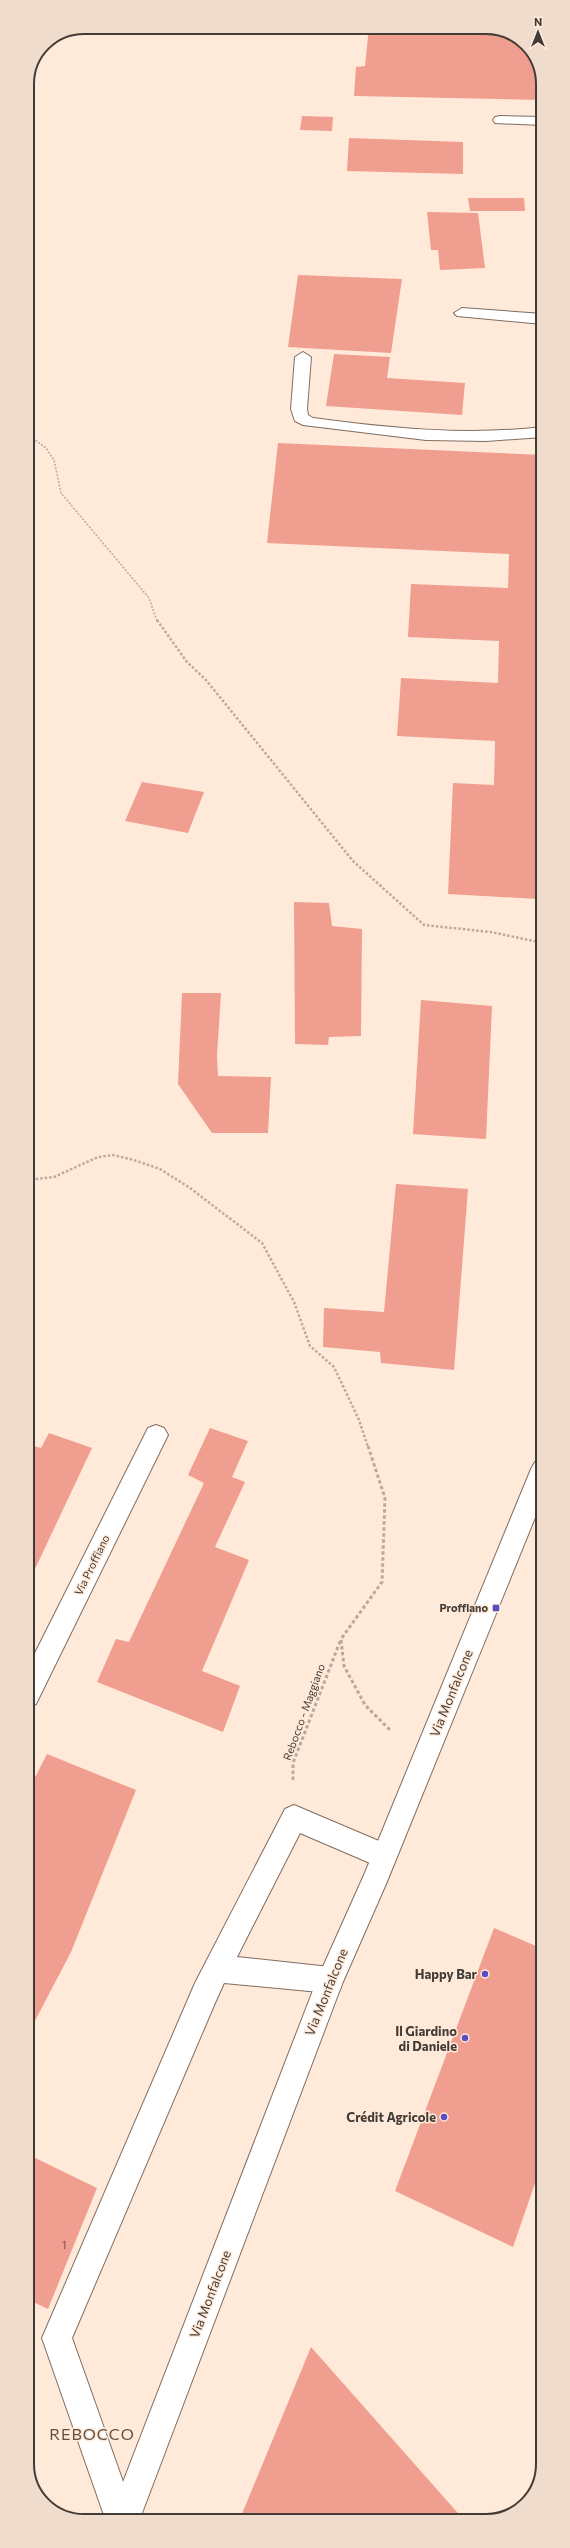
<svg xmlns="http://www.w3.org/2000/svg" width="570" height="2548" font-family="Commissioner,sans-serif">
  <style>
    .building { fill: #f09e8f }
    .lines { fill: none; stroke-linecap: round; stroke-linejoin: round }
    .lane-casing { stroke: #806d60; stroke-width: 2 }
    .street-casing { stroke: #806d60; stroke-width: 2 }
    .secondary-casing { stroke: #806d60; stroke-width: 2 }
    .path-far2 { stroke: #baaa9e; stroke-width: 1.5; stroke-dasharray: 2 1.5; stroke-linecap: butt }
    .path-far1 { stroke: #baaa9e; stroke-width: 2.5; stroke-dasharray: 2.5 2; stroke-linecap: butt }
    .path { stroke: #baaa9e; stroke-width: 3; stroke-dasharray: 3.5 2.5; stroke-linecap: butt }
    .lane { fill: #fff; fill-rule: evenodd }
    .street { fill: #fff; fill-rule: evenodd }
    .secondary { fill: #fff; fill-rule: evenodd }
    .poi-dot { fill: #5c4dc5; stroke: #ffeada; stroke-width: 1.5 }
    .labels { text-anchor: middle; stroke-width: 3; stroke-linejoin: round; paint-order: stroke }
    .street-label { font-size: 11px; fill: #433b35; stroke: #ffeada }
    .poi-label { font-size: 11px; font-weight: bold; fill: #433b35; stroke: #ffeada; text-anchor: end }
    .near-number-label { font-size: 11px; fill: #6e544c }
    .near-street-label { font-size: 13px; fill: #433b35; stroke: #ffeada }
    .near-poi-label { font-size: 13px; font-weight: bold; fill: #433b35; stroke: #ffeada; text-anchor: end }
    .near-quarter-label { font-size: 16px; letter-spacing: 1px; fill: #625043; stroke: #ffeada }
    .rim { fill: none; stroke: #433b35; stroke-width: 2 }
  </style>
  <rect width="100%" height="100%" fill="#ffeada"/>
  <g class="building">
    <polygon points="369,27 493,27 526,44 542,77 542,100 354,96 356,67 365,66"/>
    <polygon points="302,116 333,117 332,131 300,130"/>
    <polygon points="349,138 463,142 463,174 347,171"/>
    <polygon points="468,198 524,198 525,211 470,211"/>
    <polygon points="427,212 478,213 485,268 440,270 438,250 431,250"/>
    <polygon points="298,275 402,279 391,353 288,347"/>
    <polygon points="334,354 390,357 387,378 465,383 462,415 326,406"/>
    <polygon points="278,443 543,455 543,794 538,899 448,894 453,783 494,785 495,741 397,736 401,678 498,683 499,641 408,637 411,584 508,588 509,554 267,543"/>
    <polygon points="142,782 204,792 188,833 125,821"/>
    <polygon points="294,902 329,903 332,926 362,929 361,1036 329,1037 328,1045 295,1044"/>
    <polygon points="182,993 221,993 217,1055 218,1076 271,1077 268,1133 212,1133 178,1084"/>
    <polygon points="421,1000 492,1006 486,1139 413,1134"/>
    <polygon points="396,1184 468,1189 454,1370 381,1363 380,1352 323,1347 324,1308 384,1312"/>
    <polygon points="210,1428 248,1441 232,1477 245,1482 215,1547 249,1560 202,1671 240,1686 223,1732 97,1682 116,1639 129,1642 204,1483 188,1475"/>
    <polygon points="49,1433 92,1448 27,1586 27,1444 41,1448"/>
    <polygon points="543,1705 543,1725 536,1722"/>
    <polygon points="47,1754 136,1790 71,1952 27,2036 27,1793"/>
    <polygon points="494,1928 543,1949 543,2160 513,2247 395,2191"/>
    <polygon points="27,2154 97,2188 48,2309 27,2299"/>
    <polygon points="311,2347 464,2520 239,2521"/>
  </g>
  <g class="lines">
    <g class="lane-casing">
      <path id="lane" d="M 303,352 L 311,357 L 307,409 L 308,415 L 313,418 C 389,428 465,436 543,427 L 543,437 L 486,441 L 426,440 L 303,425 L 295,421 L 291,409 L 295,357 Z"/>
    </g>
    <g class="street-casing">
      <g id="street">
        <polygon points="500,116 542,117 542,125 495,123 493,120 495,117"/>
        <polygon points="462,308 543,314 543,324 457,316 454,313"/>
        <polygon points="156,1425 164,1428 168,1435 36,1704 27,1708 27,1669 148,1428"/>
        <polygon points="294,1805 393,1847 397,1856 393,1865 384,1869 300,1833 237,1957 330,1967 340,1970 343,1980 340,1990 330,1993 224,1983 215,2003 72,2338 137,2521 106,2521 42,2338 195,1983 285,1809"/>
      </g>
    </g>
    <g class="secondary-casing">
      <polygon id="secondary" points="543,1459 543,1498 386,1884 342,1984 139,2521 108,2521 317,1980 364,1875 531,1469 535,1462"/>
    </g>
    <polyline class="path-far2" points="27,434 46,448 54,460 61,493 149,598 157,621"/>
    <g class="path-far1">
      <polyline points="157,620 187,662 206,680 353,861 424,925 491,932 543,943"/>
      <polyline points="27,1177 35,1179 54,1177 98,1157 113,1155 134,1160 160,1169 190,1188 262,1243 294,1302 310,1346 334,1367 359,1420 368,1447"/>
    </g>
    <g class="path">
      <polyline points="368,1446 385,1498 382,1582 341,1639 344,1666 365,1705 391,1731"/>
      <polyline points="293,1780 293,1763 341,1639"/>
    </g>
    <use href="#lane" class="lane"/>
    <use href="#street" class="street"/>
    <use href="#secondary" class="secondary"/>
  </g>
  <g class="poi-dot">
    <rect x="492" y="1604" width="8" height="8" rx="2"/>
    <circle cx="485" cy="1974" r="4"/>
    <circle cx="465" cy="2038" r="4"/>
    <circle cx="444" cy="2117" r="4"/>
  </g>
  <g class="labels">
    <g class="street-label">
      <text transform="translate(92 1565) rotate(-64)" y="4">Via Proffiano</text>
      <text transform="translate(304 1712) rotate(-70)" y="4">Rebocco - Maggiano</text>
    </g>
    <g class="poi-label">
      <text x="488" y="1612">Proffiano</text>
    </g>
    <g class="near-number-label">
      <text x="64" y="2249">1</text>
    </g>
    <g class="near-street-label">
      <text transform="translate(451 1693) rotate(-68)" y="5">Via Monfalcone</text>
      <text transform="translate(326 1992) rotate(-68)" y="5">Via Monfalcone</text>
      <text transform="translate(210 2294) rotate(-69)" y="5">Via Monfalcone</text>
    </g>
    <g class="near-poi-label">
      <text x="477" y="1979">Happy Bar</text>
      <text x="457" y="2036">Il Giardino<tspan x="457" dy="15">di Daniele</tspan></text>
      <text x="436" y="2122">Crédit Agricole</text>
    </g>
    <g class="near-quarter-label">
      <text x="92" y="2440">REBOCCO</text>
    </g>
  </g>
  <path d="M0 0H570V2548H0ZM84 34H486A50 50 0 0 1 536 84V2464A50 50 0 0 1 486 2514H84A50 50 0 0 1 34 2464V84A50 50 0 0 1 84 34Z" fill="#f0dccd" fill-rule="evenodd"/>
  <path class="rim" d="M84 34H486A50 50 0 0 1 536 84V2464A50 50 0 0 1 486 2514H84A50 50 0 0 1 34 2464V84A50 50 0 0 1 84 34Z"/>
  <g transform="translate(538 32)" stroke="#ffeada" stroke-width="3" paint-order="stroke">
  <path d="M0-3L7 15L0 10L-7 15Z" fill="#433b35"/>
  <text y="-6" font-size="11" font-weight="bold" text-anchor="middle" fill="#433b35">N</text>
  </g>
</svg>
